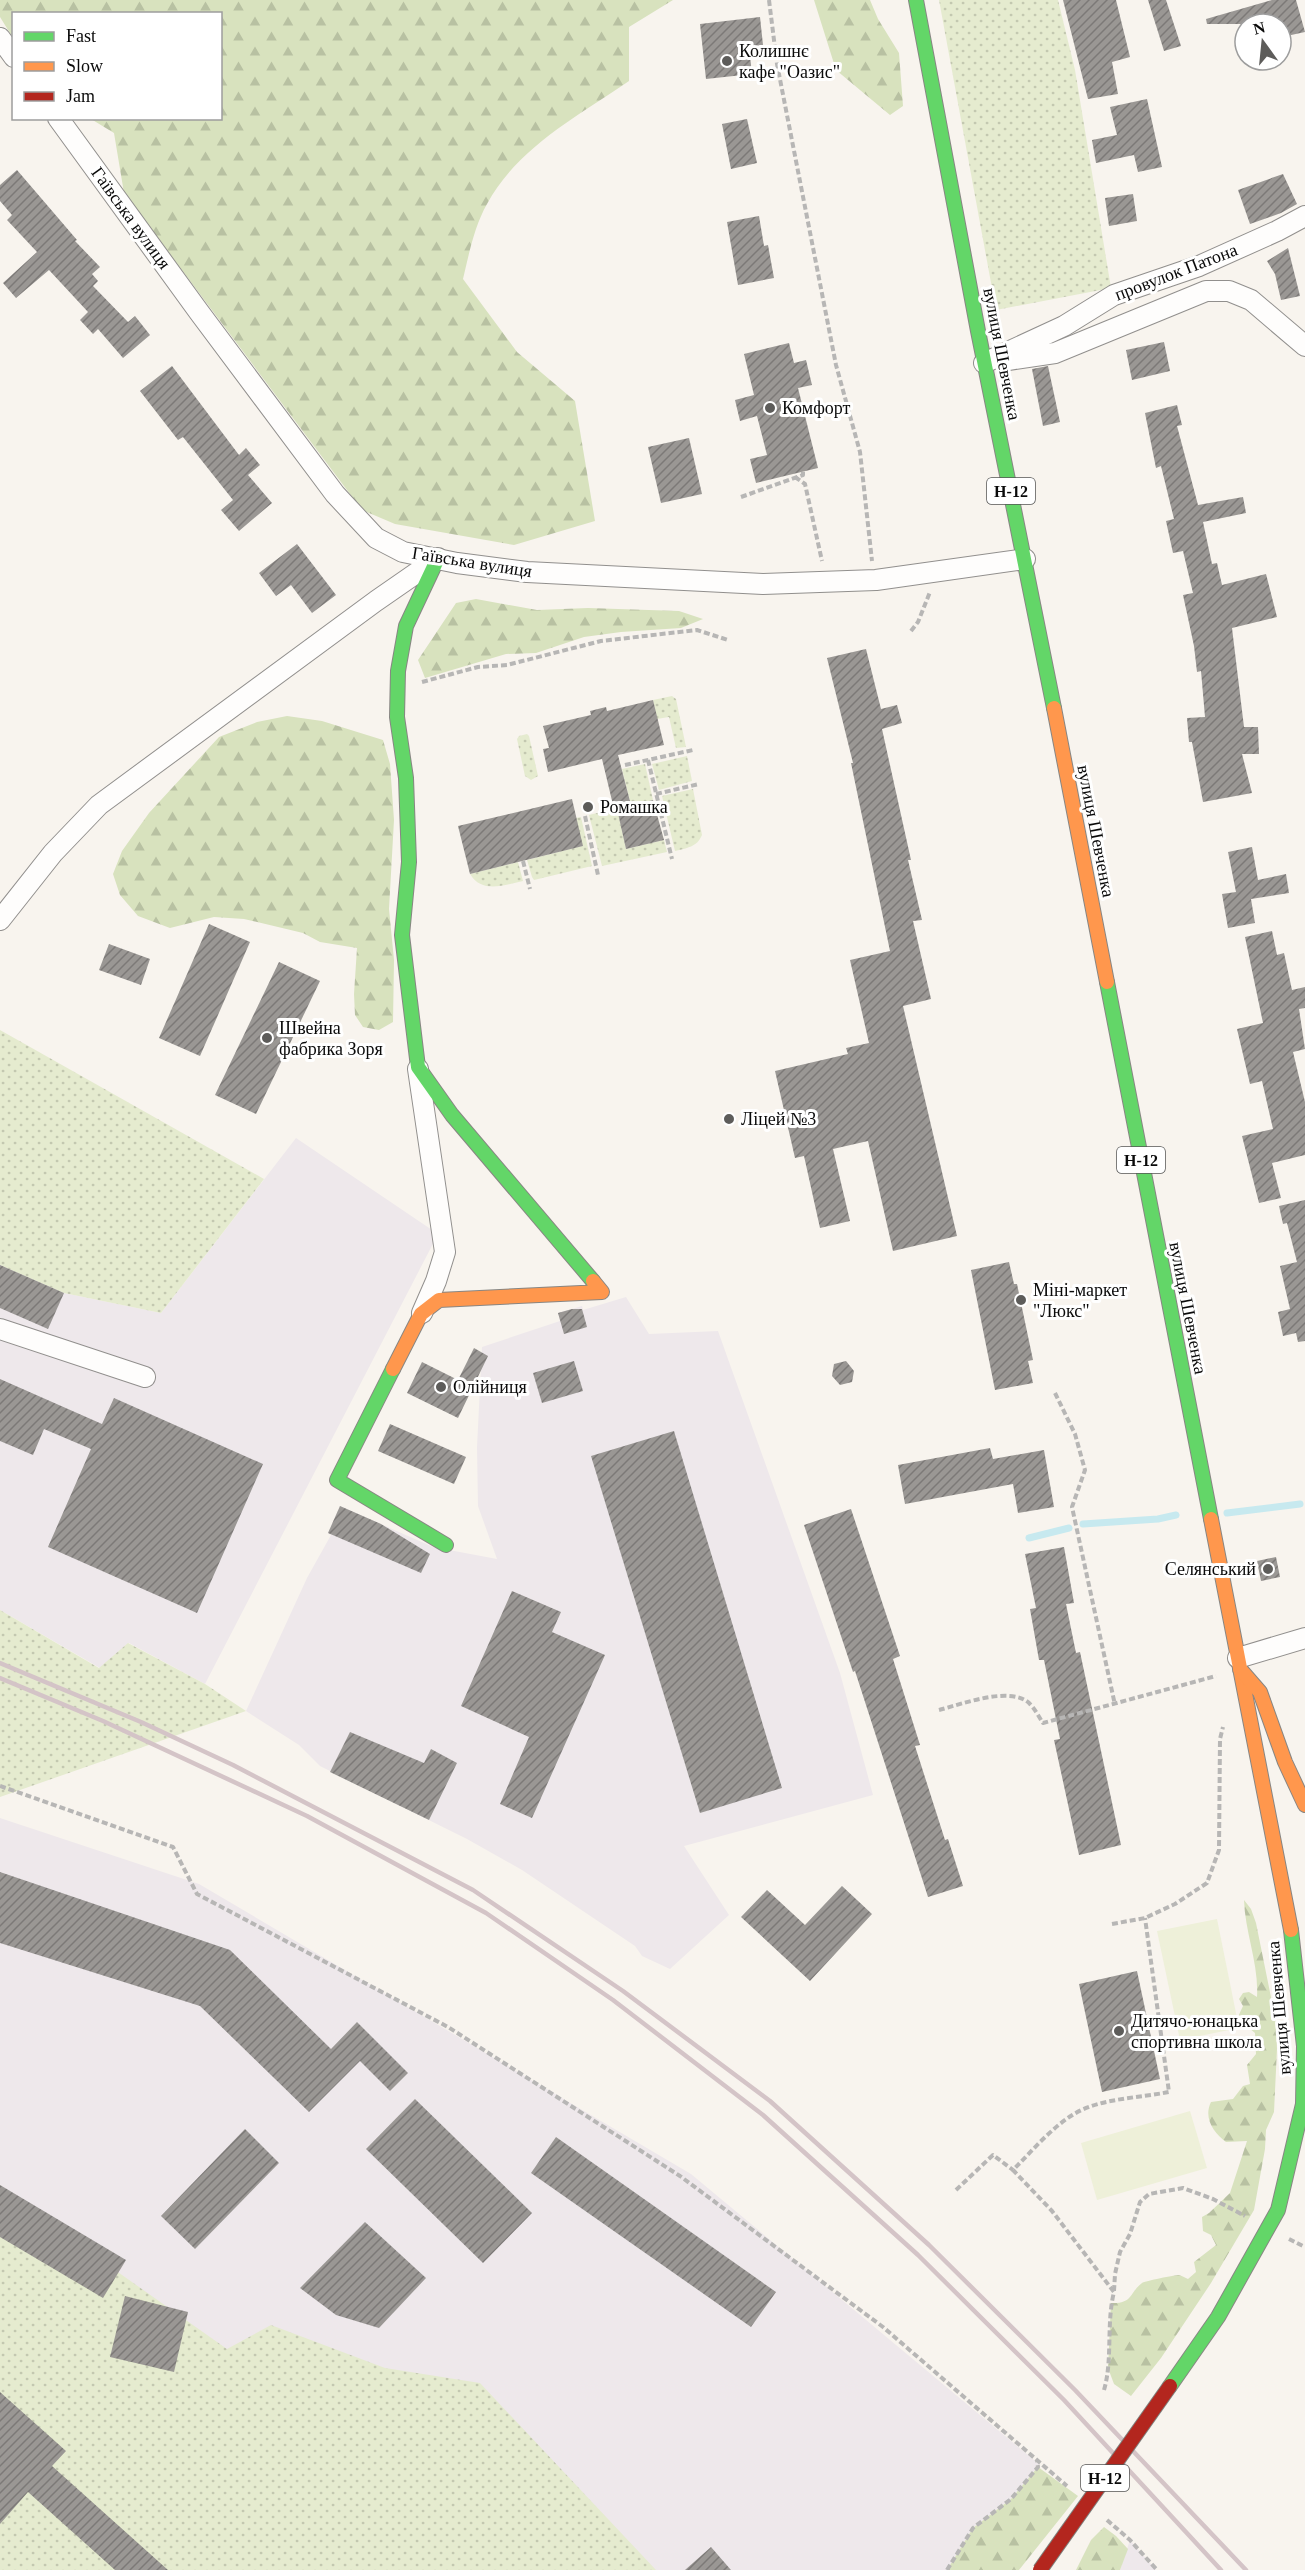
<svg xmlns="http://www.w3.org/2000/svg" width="1305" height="2570" font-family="Georgia,serif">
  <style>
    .industrial { fill: #eee8eb }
    .grass { fill: url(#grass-dots) }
    .forest { fill: url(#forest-firs) }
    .pitch { fill: #eef0d9 }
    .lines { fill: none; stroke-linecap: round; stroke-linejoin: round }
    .stream { stroke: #c7e9ef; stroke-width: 7 }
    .building { fill: url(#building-hatch) }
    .street-casing { stroke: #918f8d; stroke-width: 22 }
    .fast-casing { stroke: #888683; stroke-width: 16 }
    .slow-casing { stroke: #888683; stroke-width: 16 }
    .path { stroke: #b7b6b5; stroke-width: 4; stroke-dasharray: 6 3; stroke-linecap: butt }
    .street { stroke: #fefdfc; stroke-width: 20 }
    .fast { stroke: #63d668; stroke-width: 14 }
    .slow { stroke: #ff974d; stroke-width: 14 }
    .rail { stroke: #d4c4c7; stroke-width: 4.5 }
    .jam-bridge-casing { stroke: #7e7d7a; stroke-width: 16; stroke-linecap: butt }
    .jam-bridge { stroke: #b3261e; stroke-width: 14 }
    .poi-dot { fill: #5d5c5a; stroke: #fff; stroke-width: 2 }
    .labels { text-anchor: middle; stroke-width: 6; stroke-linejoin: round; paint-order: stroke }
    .shield { fill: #fff; stroke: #545454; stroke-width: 1.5 }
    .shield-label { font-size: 16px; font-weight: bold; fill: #0a0a0a }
    .poi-label { font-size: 18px; fill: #0a0a0a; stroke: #fff; text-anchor: start }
    .street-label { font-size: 18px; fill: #0a0a0a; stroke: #fff }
  </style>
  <defs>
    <pattern id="grass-dots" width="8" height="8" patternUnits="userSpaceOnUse" patternTransform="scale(1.5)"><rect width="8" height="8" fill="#e5ebcf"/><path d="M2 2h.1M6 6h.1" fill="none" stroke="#c3c8b0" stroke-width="1.8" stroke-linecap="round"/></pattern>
    <pattern id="forest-firs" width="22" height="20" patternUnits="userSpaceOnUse" patternTransform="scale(1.5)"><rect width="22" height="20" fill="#d8e2be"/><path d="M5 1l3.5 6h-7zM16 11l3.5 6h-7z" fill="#b8c1a2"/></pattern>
    <pattern id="building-hatch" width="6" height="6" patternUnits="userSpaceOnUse" patternTransform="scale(1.5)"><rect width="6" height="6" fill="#9a9794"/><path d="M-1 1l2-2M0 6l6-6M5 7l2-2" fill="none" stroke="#7c7977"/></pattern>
  </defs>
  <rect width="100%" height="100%" fill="#f8f4ee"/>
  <g class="industrial">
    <polygon points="296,1138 438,1234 205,1684 129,1643 100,1668 0,1610 0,1265 64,1293 161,1313"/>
    <polygon points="626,1297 649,1334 718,1331 840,1673 873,1795 684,1846 729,1915 670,1969 642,1956 635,1946 522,1870 467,1839 320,1766 299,1745 246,1711 307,1578 331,1535 328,1533 340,1506 433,1547 497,1559 478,1506 477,1447 482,1347 560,1321 558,1313 582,1306 583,1310"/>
    <polygon points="0,1818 199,1884 691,2174 1040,2465 1011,2499 973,2528 947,2570 0,2570"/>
    <polygon points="1130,2540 1156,2570 1120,2570"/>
  </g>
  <g class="grass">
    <polygon points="939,0 1058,0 1075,70 1111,288 996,310"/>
    <polygon points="672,696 676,699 686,747 676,748 669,717 657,719 653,700"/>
    <polygon points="527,734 529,736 538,776 531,780 525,776 517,739 519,736"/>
    <polygon points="687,756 692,781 659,790 652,764"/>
    <polygon points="645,764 653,800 631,805 622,769"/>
    <path d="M 693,789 L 702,835 C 697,847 687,848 675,851 L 662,796 Z"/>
    <polygon points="617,808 626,849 664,840 667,852 602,866 589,815"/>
    <polygon points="581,817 592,866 534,880 532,877 527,860 582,846 576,818"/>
    <path d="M 518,862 L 523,881 C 504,885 482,894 470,874 Z"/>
    <polygon points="0,1030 264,1179 161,1313 64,1293 0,1265"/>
    <polygon points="0,1610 99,1668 128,1643 205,1684 246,1711 0,1797"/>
    <polygon points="0,2189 227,2349 271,2325 385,2368 480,2383 656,2570 0,2570"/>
  </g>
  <g class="forest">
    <path d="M 0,0 L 673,0 L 629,27 L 629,81 C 578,116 517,148 487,204 C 474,227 469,254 463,279 L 517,352 L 575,401 L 595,521 L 514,545 L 395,524 L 362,510 L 124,193 L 114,133 L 91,119 L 220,118 L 220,14 L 14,14 L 13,38 L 0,17 Z"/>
    <polygon points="814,0 870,0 878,19 899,53 903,106 890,115 836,70"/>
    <polygon points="476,599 537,610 588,608 679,611 703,619 681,628 621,632 584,637 536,653 506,654 425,678 418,660 456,603"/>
    <polygon points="287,716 322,721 383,740 390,764 394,820 389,909 394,960 393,1022 379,1030 363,1027 355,1015 354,994 357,948 320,942 303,933 244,919 214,917 170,928 138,916 120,895 113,874 122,851 149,813 219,737 257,722"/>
    <path d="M 1244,1900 L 1251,1909 L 1256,1923 L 1276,2022 L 1277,2049 L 1274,2112 L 1266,2130 L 1265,2149 L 1254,2210 L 1211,2283 L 1161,2358 L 1131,2396 L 1114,2384 L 1108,2368 L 1111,2303 C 1133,2304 1129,2293 1142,2283 C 1145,2281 1175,2275 1179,2275 C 1183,2276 1185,2278 1188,2279 L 1196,2272 L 1194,2262 L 1216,2245 L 1211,2235 L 1203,2231 L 1202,2217 L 1209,2213 L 1230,2193 L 1247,2141 L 1226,2142 C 1214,2133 1203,2118 1211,2102 L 1233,2099 L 1243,2086 L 1250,2084 L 1247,2065 L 1256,2054 L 1255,2033 L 1249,2028 L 1249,2023 L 1237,2019 L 1243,2006 L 1239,1999 L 1243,1993 L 1249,1992 L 1257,1997 C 1259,1964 1245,1933 1244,1900 Z"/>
    <polygon points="1038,2467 1078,2496 1019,2570 947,2570 973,2528 1011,2499"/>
    <polygon points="1104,2527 1116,2536 1128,2549 1120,2570 1076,2570 1091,2540"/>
  </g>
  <g class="pitch">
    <polygon points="1217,1919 1239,2028 1180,2040 1157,1931"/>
    <polygon points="1190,2111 1207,2168 1097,2200 1081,2143"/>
  </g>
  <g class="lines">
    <g class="stream">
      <polyline points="1227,1513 1300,1504"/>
      <polyline points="1083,1524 1158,1519 1176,1515"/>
      <polyline points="1029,1538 1069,1528"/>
    </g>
  </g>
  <g class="building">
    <polygon points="1063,0 1116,0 1130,57 1112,62 1118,94 1088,99"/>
    <polygon points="1148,0 1166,0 1181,46 1164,51"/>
    <polygon points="1272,0 1296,0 1305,32 1282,37 1281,24 1207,24 1206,19"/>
    <polygon points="760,17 763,45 749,47 752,74 706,79 700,24"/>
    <polygon points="1147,99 1162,167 1138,172 1134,155 1096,163 1092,140 1117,135 1110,107"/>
    <polygon points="747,119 757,163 731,169 722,124"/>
    <polygon points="17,170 77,240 75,241 100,267 92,274 98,281 93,286 128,322 135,316 150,335 123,358 98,329 93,334 80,320 88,312 49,270 16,298 3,283 37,252 7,220 12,215 0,201 0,185"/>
    <polygon points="1283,174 1297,204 1281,213 1250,224 1238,190"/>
    <polygon points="1133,194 1137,221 1109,226 1105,198"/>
    <polygon points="759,216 764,246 768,245 774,278 738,285 727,222"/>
    <polygon points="1288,248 1300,296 1281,300 1275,274 1267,261"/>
    <polygon points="1164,342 1170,371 1132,380 1126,350"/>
    <polygon points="789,343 794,363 806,360 812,385 798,388 818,468 756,483 750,459 767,455 757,416 740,421 735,400 754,395 744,354"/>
    <polygon points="172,366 239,455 246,448 260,465 248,475 272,503 239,531 221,510 233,500 183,437 178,440 140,391"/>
    <polygon points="1048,366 1060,422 1043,426 1032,369"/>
    <polygon points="1177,405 1182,425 1177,426 1198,505 1243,497 1246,513 1203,522 1212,564 1217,563 1222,585 1266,574 1277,617 1232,628 1244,727 1258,727 1259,754 1242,754 1252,793 1203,802 1192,742 1189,742 1187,718 1205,717 1201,671 1197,672 1194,646 1183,595 1193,593 1183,551 1173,553 1166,521 1174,519 1161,466 1156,468 1145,413"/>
    <polygon points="689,438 702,494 661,503 648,447"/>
    <polygon points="297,544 336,595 312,613 291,585 276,596 259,573"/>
    <polygon points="866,649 881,709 897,705 902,723 882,729 911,860 908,860 922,920 913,921 931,999 903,1006 957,1236 893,1251 868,1141 833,1149 850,1221 820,1228 804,1156 795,1158 775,1071 848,1054 846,1048 869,1043 850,960 890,951 851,763 853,763 827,658"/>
    <polygon points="653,700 664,745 618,755 631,805 614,809 602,759 548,772 543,749 549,748 543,726 591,715 590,711 606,707 607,711"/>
    <polygon points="572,799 583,846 470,874 458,826"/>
    <polygon points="653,800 664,840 626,849 617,809"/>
    <polygon points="1252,847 1258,880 1286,874 1289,893 1251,899 1255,923 1228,928 1222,894 1236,892 1228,852"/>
    <polygon points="209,924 250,942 200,1056 159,1038"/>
    <polygon points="1272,931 1277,955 1284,953 1292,990 1305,987 1305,1008 1299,1009 1305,1049 1293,1052 1305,1102 1305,1155 1272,1163 1281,1198 1259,1203 1242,1136 1273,1129 1262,1081 1250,1084 1237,1029 1263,1023 1245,937"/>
    <polygon points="109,944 150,959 141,985 99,970"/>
    <polygon points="279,962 320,981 256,1114 215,1095"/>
    <polygon points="1305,1200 1305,1341 1298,1342 1296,1333 1283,1336 1278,1312 1290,1309 1280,1266 1297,1262 1287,1223 1283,1224 1279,1206"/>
    <polygon points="1009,1262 1014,1284 1017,1284 1033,1360 1028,1361 1033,1383 995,1390 971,1270"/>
    <polygon points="0,1265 64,1293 48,1329 0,1308"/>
    <polygon points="572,1309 582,1309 587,1327 564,1334 558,1313"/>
    <polygon points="474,1348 488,1356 458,1418 407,1393 422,1362 458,1380"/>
    <polygon points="574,1361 583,1391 542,1403 533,1373"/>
    <polygon points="846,1361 854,1371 852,1382 840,1385 832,1376 834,1364"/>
    <polygon points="0,1379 102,1424 114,1398 263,1464 197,1613 48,1547 91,1449 44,1429 33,1455 0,1441"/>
    <polygon points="390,1424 466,1457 454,1484 378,1451"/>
    <polygon points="674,1431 782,1788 700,1813 591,1456"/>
    <polygon points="990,1448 993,1459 1044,1450 1054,1507 1018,1513 1013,1484 905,1504 898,1465"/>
    <polygon points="340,1506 381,1524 430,1554 421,1573 328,1533"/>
    <polygon points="851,1509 900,1656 893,1659 920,1745 915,1746 945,1840 948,1839 963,1886 928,1897 855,1671 853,1672 804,1525"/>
    <polygon points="1064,1547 1074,1603 1066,1604 1076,1653 1080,1652 1121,1845 1079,1855 1054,1740 1060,1739 1044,1660 1039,1660 1030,1609 1036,1608 1025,1554"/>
    <polygon points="1276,1557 1280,1577 1261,1581 1257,1561"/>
    <polygon points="512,1591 561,1612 552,1632 605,1655 532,1818 500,1804 529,1737 461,1706"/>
    <polygon points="350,1732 424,1763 431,1749 457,1763 429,1820 330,1772"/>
    <polygon points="0,1872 230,1950 331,2049 357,2022 408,2073 390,2091 360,2061 309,2112 200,2006 0,1943"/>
    <polygon points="842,1886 872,1914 810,1981 741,1917 767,1890 805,1925"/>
    <polygon points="1137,1971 1160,2079 1102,2092 1079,1984"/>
    <polygon points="415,2099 532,2213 483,2263 366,2149"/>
    <polygon points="245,2129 279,2163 195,2249 161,2216"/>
    <polygon points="556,2137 776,2292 751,2327 531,2173"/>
    <polygon points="0,2185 126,2260 103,2298 0,2237"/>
    <polygon points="365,2222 426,2278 379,2328 336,2315 300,2288"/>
    <polygon points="125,2296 188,2312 174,2372 110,2357"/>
    <polygon points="0,2392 66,2451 52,2466 168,2570 115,2570 28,2492 0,2524"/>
    <polygon points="711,2547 731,2570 685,2570"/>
  </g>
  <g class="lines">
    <g class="street-casing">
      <g id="street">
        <polyline points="0,38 14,57"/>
        <polyline points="58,118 199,312 335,494 376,538 403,552 457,563 527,572 763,584 876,580 1025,559"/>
        <polyline points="1008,360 1055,353 1206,291 1229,291 1251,300 1305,346"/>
        <polyline points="984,363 1064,326 1114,295 1199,266 1277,231 1305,216"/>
        <polyline points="0,920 53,853 99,805 376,601 438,558"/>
        <polyline points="418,1069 445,1252 436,1281 422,1313"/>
        <polyline points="0,1329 145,1377"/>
        <polyline points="1238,1658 1305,1638"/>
      </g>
    </g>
    <g class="fast-casing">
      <g id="fast">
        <polyline points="916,0 978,331 1054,708"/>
        <polyline points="438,558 406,626 398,671 397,717 406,778 409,862 402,935 418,1067 452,1115 593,1281"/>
        <polyline points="1107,982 1211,1519"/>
        <polyline points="393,1369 337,1480 446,1545"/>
        <polyline points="1170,2386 1218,2317 1278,2210 1303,2104 1304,2046 1291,1930"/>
      </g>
    </g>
    <g class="slow-casing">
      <g id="slow">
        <polyline points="1054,708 1107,982"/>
        <polyline points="393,1369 421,1314 439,1300 602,1292 593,1281"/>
        <polyline points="1211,1519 1291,1930"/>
        <polyline points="1240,1669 1260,1692 1285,1762 1305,1805"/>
      </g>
    </g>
    <g class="path">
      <polyline points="769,0 777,64 836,365 860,452 872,561"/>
      <polyline points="795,477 805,484 822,561"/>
      <polyline points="741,497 803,475 803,471"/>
      <polyline points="911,631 918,622 930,592"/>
      <polyline points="422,682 478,667 507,665 601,641 697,630 728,640"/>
      <polyline points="648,760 672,859"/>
      <polyline points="625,765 693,750"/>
      <polyline points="656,794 699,784"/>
      <polyline points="585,816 598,875"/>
      <polyline points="523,861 530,889"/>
      <polyline points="1055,1393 1075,1434 1085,1470 1072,1507 1115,1705"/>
      <path d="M 939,1710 C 962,1704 1012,1685 1030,1704 C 1035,1709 1039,1717 1043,1723 L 1216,1676"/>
      <polyline points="0,1786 173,1847 197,1894 448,2027 680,2176 883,2327 1067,2486"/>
      <polyline points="1112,1924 1145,1918 1175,1904 1207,1883 1219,1850 1220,1739 1223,1727"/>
      <polyline points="956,2190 993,2155 1013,2170"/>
      <polyline points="1289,2239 1305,2247"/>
      <polyline points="1114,2291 1115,2274 1120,2252 1130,2234 1140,2202 1149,2194 1183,2188 1213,2199 1245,2216"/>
      <path d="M 1104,2390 C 1113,2359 1106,2324 1114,2292 L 1052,2211 L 1013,2170 C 1032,2151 1051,2128 1074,2114 C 1101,2098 1139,2098 1169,2092 L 1145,1918"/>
      <polyline points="1107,2520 1130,2540 1157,2570"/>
      <polyline points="947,2570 973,2528 1011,2499 1038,2467 1037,2461"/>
    </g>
    <use href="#street" class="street"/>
    <use href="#fast" class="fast"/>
    <use href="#slow" class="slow"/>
    <g class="rail">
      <polyline points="0,1663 141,1722 233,1765 473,1890 623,1991 770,2101 929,2245 1075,2390 1246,2570"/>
      <polyline points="0,1678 103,1721 307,1816 486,1913 613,2000 763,2115 918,2255 1064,2400 1221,2570"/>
    </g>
    <g class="jam-bridge-casing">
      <polyline id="jam-bridge" points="1040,2570 1170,2386"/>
    </g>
    <use href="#jam-bridge" class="jam-bridge"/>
  </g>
  <g class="poi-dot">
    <circle cx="727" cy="61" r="6"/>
    <circle cx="770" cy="408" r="6"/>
    <circle cx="588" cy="807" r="6"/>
    <circle cx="267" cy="1038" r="6"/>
    <circle cx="729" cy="1119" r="6"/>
    <circle cx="1021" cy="1300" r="6"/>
    <circle cx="441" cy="1387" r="6"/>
    <circle cx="1268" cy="1569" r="6"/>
    <circle cx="1119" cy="2031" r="6"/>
  </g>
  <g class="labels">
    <g class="shield">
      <rect x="987" y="478" width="48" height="26" rx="4.5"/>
      <rect x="1117" y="1147" width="48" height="26" rx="4.5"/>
      <rect x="1081" y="2465" width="48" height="26" rx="4.5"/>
    </g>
    <g class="shield-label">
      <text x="1011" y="497">Н-12</text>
      <text x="1141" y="1166">Н-12</text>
      <text x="1105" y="2484">Н-12</text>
    </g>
    <g class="poi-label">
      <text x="739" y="57">Колишнє<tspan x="739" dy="21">кафе "Оазис"</tspan></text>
      <text x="782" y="414">Комфорт</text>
      <text x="600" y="813">Ромашка</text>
      <text x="279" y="1034">Швейна<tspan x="279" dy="21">фабрика Зоря</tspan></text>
      <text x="741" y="1125">Ліцей №3</text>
      <text x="1033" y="1296">Міні-маркет<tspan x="1033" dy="21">"Люкс"</tspan></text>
      <text x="453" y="1393">Олійниця</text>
      <text x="1256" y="1575" text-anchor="end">Селянський</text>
      <text x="1131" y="2027">Дитячо-юнацька<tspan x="1131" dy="21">спортивна школа</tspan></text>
    </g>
    <g class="street-label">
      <text transform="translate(131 218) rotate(54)" y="6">Гаївська вулиця</text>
      <text transform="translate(1176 272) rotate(-21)" y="6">провулок Патона</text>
      <text transform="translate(1002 354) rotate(79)" y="6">вулиця Шевченка</text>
      <text transform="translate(472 562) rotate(9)" y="6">Гаївська вулиця</text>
      <text transform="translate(1096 831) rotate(79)" y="6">вулиця Шевченка</text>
      <text transform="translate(1188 1308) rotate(79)" y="6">вулиця Шевченка</text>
      <text transform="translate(1279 2008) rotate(-95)" y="6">вулиця Шевченка</text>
    </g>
  </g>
  <rect x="12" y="12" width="210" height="108" fill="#ffffff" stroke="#9d9d9d" stroke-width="1.5"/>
  <rect x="24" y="32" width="30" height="9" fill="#63d668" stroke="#9d9d9d" stroke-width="1.5"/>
  <text x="66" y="42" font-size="18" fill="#0a0a0a">Fast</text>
  <rect x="24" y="62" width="30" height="9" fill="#ff974d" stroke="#9d9d9d" stroke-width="1.5"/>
  <text x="66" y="72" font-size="18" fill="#0a0a0a">Slow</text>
  <rect x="24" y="92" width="30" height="9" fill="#b3261e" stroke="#9d9d9d" stroke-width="1.5"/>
  <text x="66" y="102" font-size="18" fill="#0a0a0a">Jam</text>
  <g transform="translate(1263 42) rotate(345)"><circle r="28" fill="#ffffff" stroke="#9d9d9d" stroke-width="1.5"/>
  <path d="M0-4.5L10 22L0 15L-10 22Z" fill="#5d5c5a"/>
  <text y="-9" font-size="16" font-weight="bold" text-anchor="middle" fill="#0a0a0a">N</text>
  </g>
</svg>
